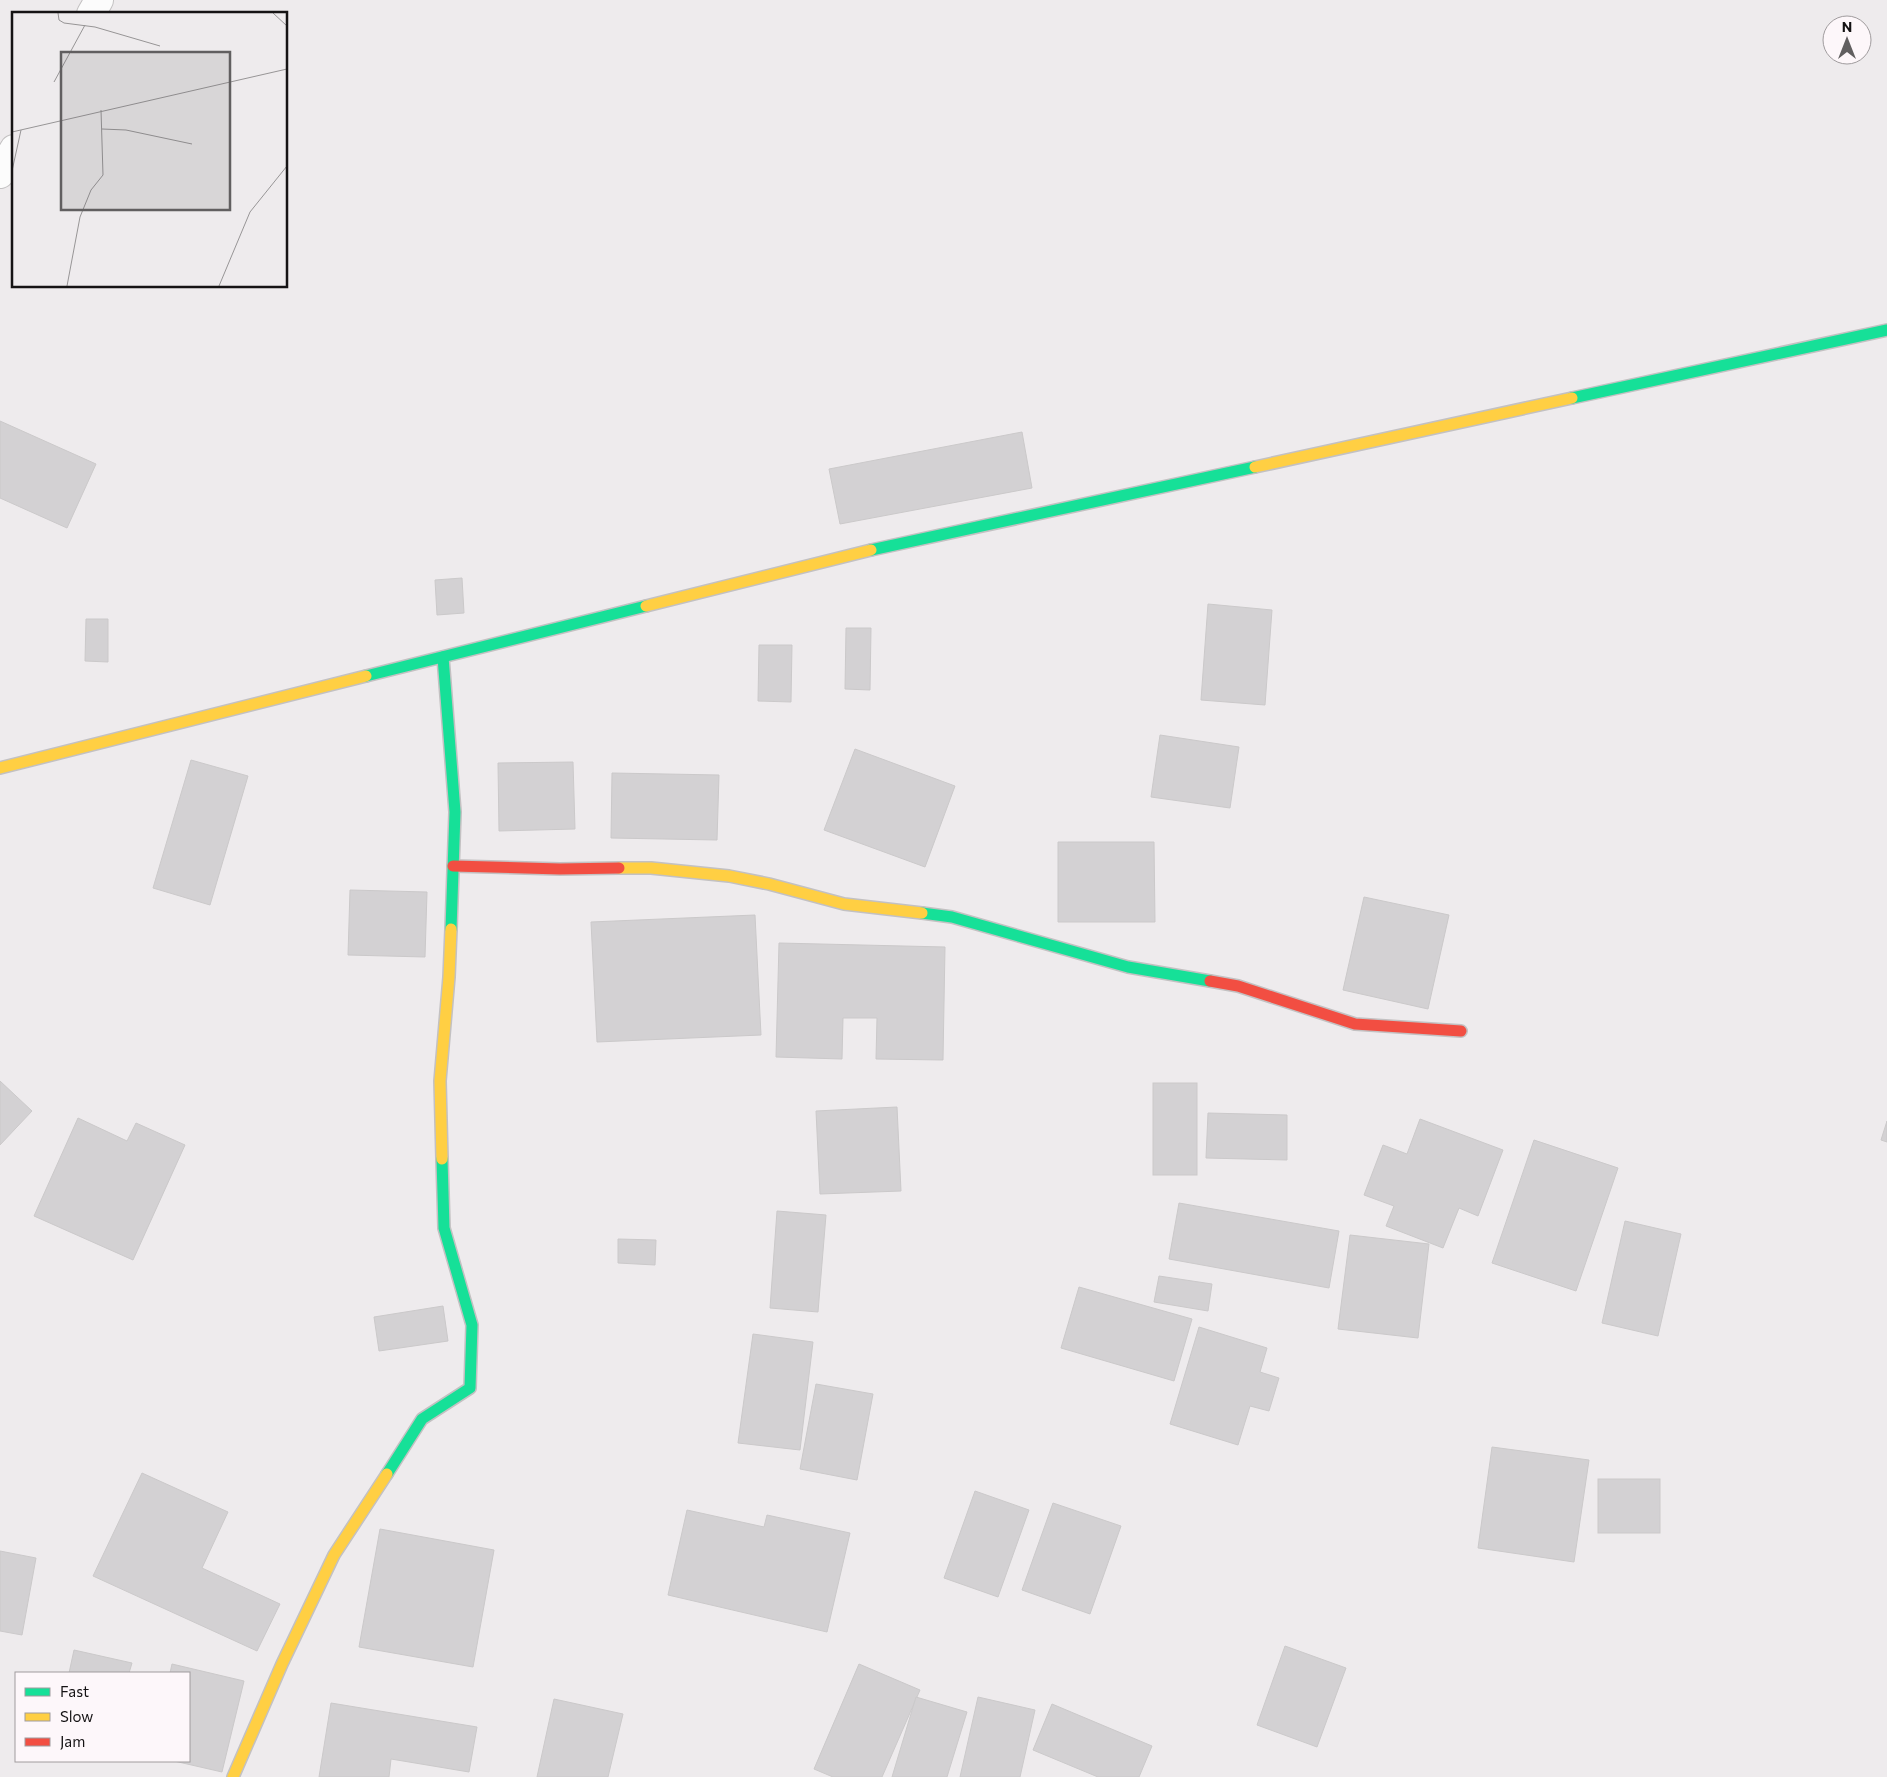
<svg xmlns="http://www.w3.org/2000/svg" width="1887" height="1777" font-family="Commissioner,sans-serif">
  <style>
    .building { fill: #d3d1d3; stroke: #cbc9ca }
    .lines { fill: none; stroke-linecap: round; stroke-linejoin: round }
    .street-casing { stroke: #c3c1c2; stroke-width: 30 }
    .fast-casing { stroke: #c3c1c2; stroke-width: 14 }
    .slow-casing { stroke: #c3c1c2; stroke-width: 14 }
    .jam-casing { stroke: #c3c1c2; stroke-width: 14 }
    .street { stroke: #fcfcfc; stroke-width: 28 }
    .fast { stroke: #16e098; stroke-width: 11 }
    .slow { stroke: #ffcf43; stroke-width: 11 }
    .jam { stroke: #f24e42; stroke-width: 11 }
    .inset-road { fill: none; stroke: #979596; stroke-width: 1 }
    .view { fill: #615f60; fill-opacity: 0.15; stroke: #615f60; stroke-width: 2.5 }
    .inset-edge { fill: none; stroke: #151314; stroke-width: 2.5 }
  </style>
  <rect width="100%" height="100%" fill="#eeebed"/>
  <g class="building">
    <polygon points="0,421 96,464 67,528 0,498"/>
    <polygon points="1022,432 1032,488 840,524 829,469"/>
    <polygon points="462,578 464,613 437,615 435,580"/>
    <polygon points="1208,604 1272,610 1265,705 1201,700"/>
    <polygon points="86,619 108,619 108,662 85,661"/>
    <polygon points="846,628 871,628 870,690 845,689"/>
    <polygon points="759,645 792,645 791,702 758,701"/>
    <polygon points="1160,735 1239,747 1230,808 1151,797"/>
    <polygon points="855,749 955,786 925,867 824,830"/>
    <polygon points="191,760 248,776 210,905 153,888"/>
    <polygon points="573,762 575,829 499,831 498,763"/>
    <polygon points="612,773 719,775 717,840 611,838"/>
    <polygon points="1058,842 1154,842 1155,922 1058,922"/>
    <polygon points="350,890 427,892 425,957 348,955"/>
    <polygon points="1364,897 1449,915 1428,1009 1343,990"/>
    <polygon points="755,915 761,1035 597,1042 591,922"/>
    <polygon points="779,943 945,947 943,1060 876,1059 877,1018 843,1018 842,1059 776,1057"/>
    <polygon points="0,1081 32,1111 0,1145"/>
    <rect x="1153" y="1083" width="44" height="92"/>
    <polygon points="897,1107 901,1191 820,1194 816,1111"/>
    <polygon points="1208,1113 1287,1115 1287,1160 1206,1158"/>
    <polygon points="78,1118 127,1141 136,1123 185,1145 133,1260 34,1216"/>
    <polygon points="1420,1119 1503,1150 1478,1216 1459,1208 1443,1248 1386,1226 1394,1206 1364,1195 1383,1145 1407,1154"/>
    <polygon points="1887,1121 1887,1142 1881,1140"/>
    <polygon points="1534,1140 1618,1168 1576,1291 1492,1263"/>
    <polygon points="1179,1203 1339,1231 1329,1288 1169,1259"/>
    <polygon points="777,1211 826,1215 818,1312 770,1308"/>
    <polygon points="1625,1221 1681,1234 1658,1336 1602,1323"/>
    <polygon points="1350,1235 1429,1244 1418,1338 1338,1329"/>
    <polygon points="618,1239 656,1240 655,1265 618,1263"/>
    <polygon points="1159,1276 1212,1284 1208,1311 1154,1302"/>
    <polygon points="1079,1287 1192,1319 1174,1381 1061,1348"/>
    <polygon points="443,1306 448,1341 379,1351 374,1317"/>
    <polygon points="1199,1327 1267,1348 1260,1372 1279,1378 1269,1411 1250,1406 1238,1445 1170,1424"/>
    <polygon points="753,1334 813,1342 800,1450 738,1443"/>
    <polygon points="816,1384 873,1394 857,1480 800,1469"/>
    <polygon points="1492,1447 1589,1460 1574,1562 1478,1548"/>
    <polygon points="142,1473 228,1512 202,1568 280,1604 257,1651 93,1576"/>
    <rect x="1598" y="1479" width="62" height="54"/>
    <polygon points="975,1491 1029,1510 998,1597 944,1578"/>
    <polygon points="1053,1503 1121,1526 1090,1614 1022,1590"/>
    <polygon points="687,1510 764,1527 767,1515 850,1533 827,1632 668,1595"/>
    <polygon points="380,1529 494,1550 473,1667 359,1647"/>
    <polygon points="0,1551 36,1558 22,1635 0,1631"/>
    <polygon points="1285,1646 1346,1668 1317,1747 1257,1725"/>
    <polygon points="74,1650 132,1663 129,1673 69,1673"/>
    <polygon points="172,1664 244,1681 222,1772 174,1761 189,1761 189,1673 170,1673"/>
    <polygon points="859,1664 920,1690 882,1777 833,1777 814,1769"/>
    <polygon points="916,1697 967,1712 947,1777 892,1777"/>
    <polygon points="978,1697 1035,1710 1020,1777 960,1777"/>
    <polygon points="554,1699 623,1714 608,1777 537,1777"/>
    <polygon points="331,1703 477,1727 469,1772 391,1759 389,1777 319,1777"/>
    <polygon points="1052,1704 1152,1746 1139,1777 1098,1777 1033,1750"/>
  </g>
  <g class="lines">
    <g class="street-casing">
      <g id="street">
        <polyline points="91,14 99,0"/>
        <polyline points="0,174 14,149"/>
      </g>
    </g>
    <g class="fast-casing">
      <g id="fast">
        <polyline points="1572,398 1887,330"/>
        <polyline points="871,550 1255,467"/>
        <polyline points="443,657 455,812 451,929"/>
        <polyline points="366,676 646,606"/>
        <polyline points="922,913 952,917 1128,967 1210,981"/>
        <polyline points="387,1474 422,1419 470,1388 472,1325 444,1228 442,1159"/>
      </g>
    </g>
    <g class="slow-casing">
      <g id="slow">
        <polyline points="1255,467 1572,398"/>
        <polyline points="646,606 871,550"/>
        <polyline points="0,768 366,676"/>
        <polyline points="619,868 651,868 729,876 769,884 844,904 922,913"/>
        <polyline points="442,1159 440,1081 449,977 451,929"/>
        <polyline points="233,1777 282,1664 334,1555 387,1474"/>
      </g>
    </g>
    <g class="jam-casing">
      <g id="jam">
        <polyline points="453,866 560,869 619,868"/>
        <polyline points="1210,981 1238,986 1355,1024 1461,1031"/>
      </g>
    </g>
    <use href="#street" class="street"/>
    <use href="#fast" class="fast"/>
    <use href="#slow" class="slow"/>
    <use href="#jam" class="jam"/>
  </g>
  <g transform="translate(12 12)">
    <rect width="275" height="275" fill="#eeebed"/>
    <path class="inset-road" d="M 46,1 L 47,8 L 52,11 L 83,15 L 148,34M 261,1 L 275,14M 42,70 L 73,13M 90,117 L 114,118 L 180,132M 0,120 L 275,57M 0,159 L 9,118M 55,274 L 68,205 L 79,178 L 91,163 L 89,98M 207,274 L 238,200 L 275,154"/>
    <path class="view" d="M 49,40 L 218,40 L 218,198 L 49,198 Z"/>
    <rect width="275" height="275" class="inset-edge"/>
  </g>
  <rect x="15" y="1672" width="175" height="90" fill="#fdf7fa" stroke="#a09c9e"/>
  <rect x="25" y="1688" width="25" height="8" fill="#16e098" stroke="#a09c9e"/>
  <text x="60" y="1697" font-size="15" fill="#151314">Fast</text>
  <rect x="25" y="1713" width="25" height="8" fill="#ffcf43" stroke="#a09c9e"/>
  <text x="60" y="1722" font-size="15" fill="#151314">Slow</text>
  <rect x="25" y="1738" width="25" height="8" fill="#f24e42" stroke="#a09c9e"/>
  <text x="60" y="1747" font-size="15" fill="#151314">Jam</text>
  <g transform="translate(1847 40)"><circle r="24" fill="#fdf7fa" stroke="#a09c9e"/>
  <path d="M0-4L9 19L0 12L-9 19Z" fill="#615f60"/>
  <text y="-8" font-size="14" font-weight="bold" text-anchor="middle" fill="#151314">N</text>
  </g>
</svg>
